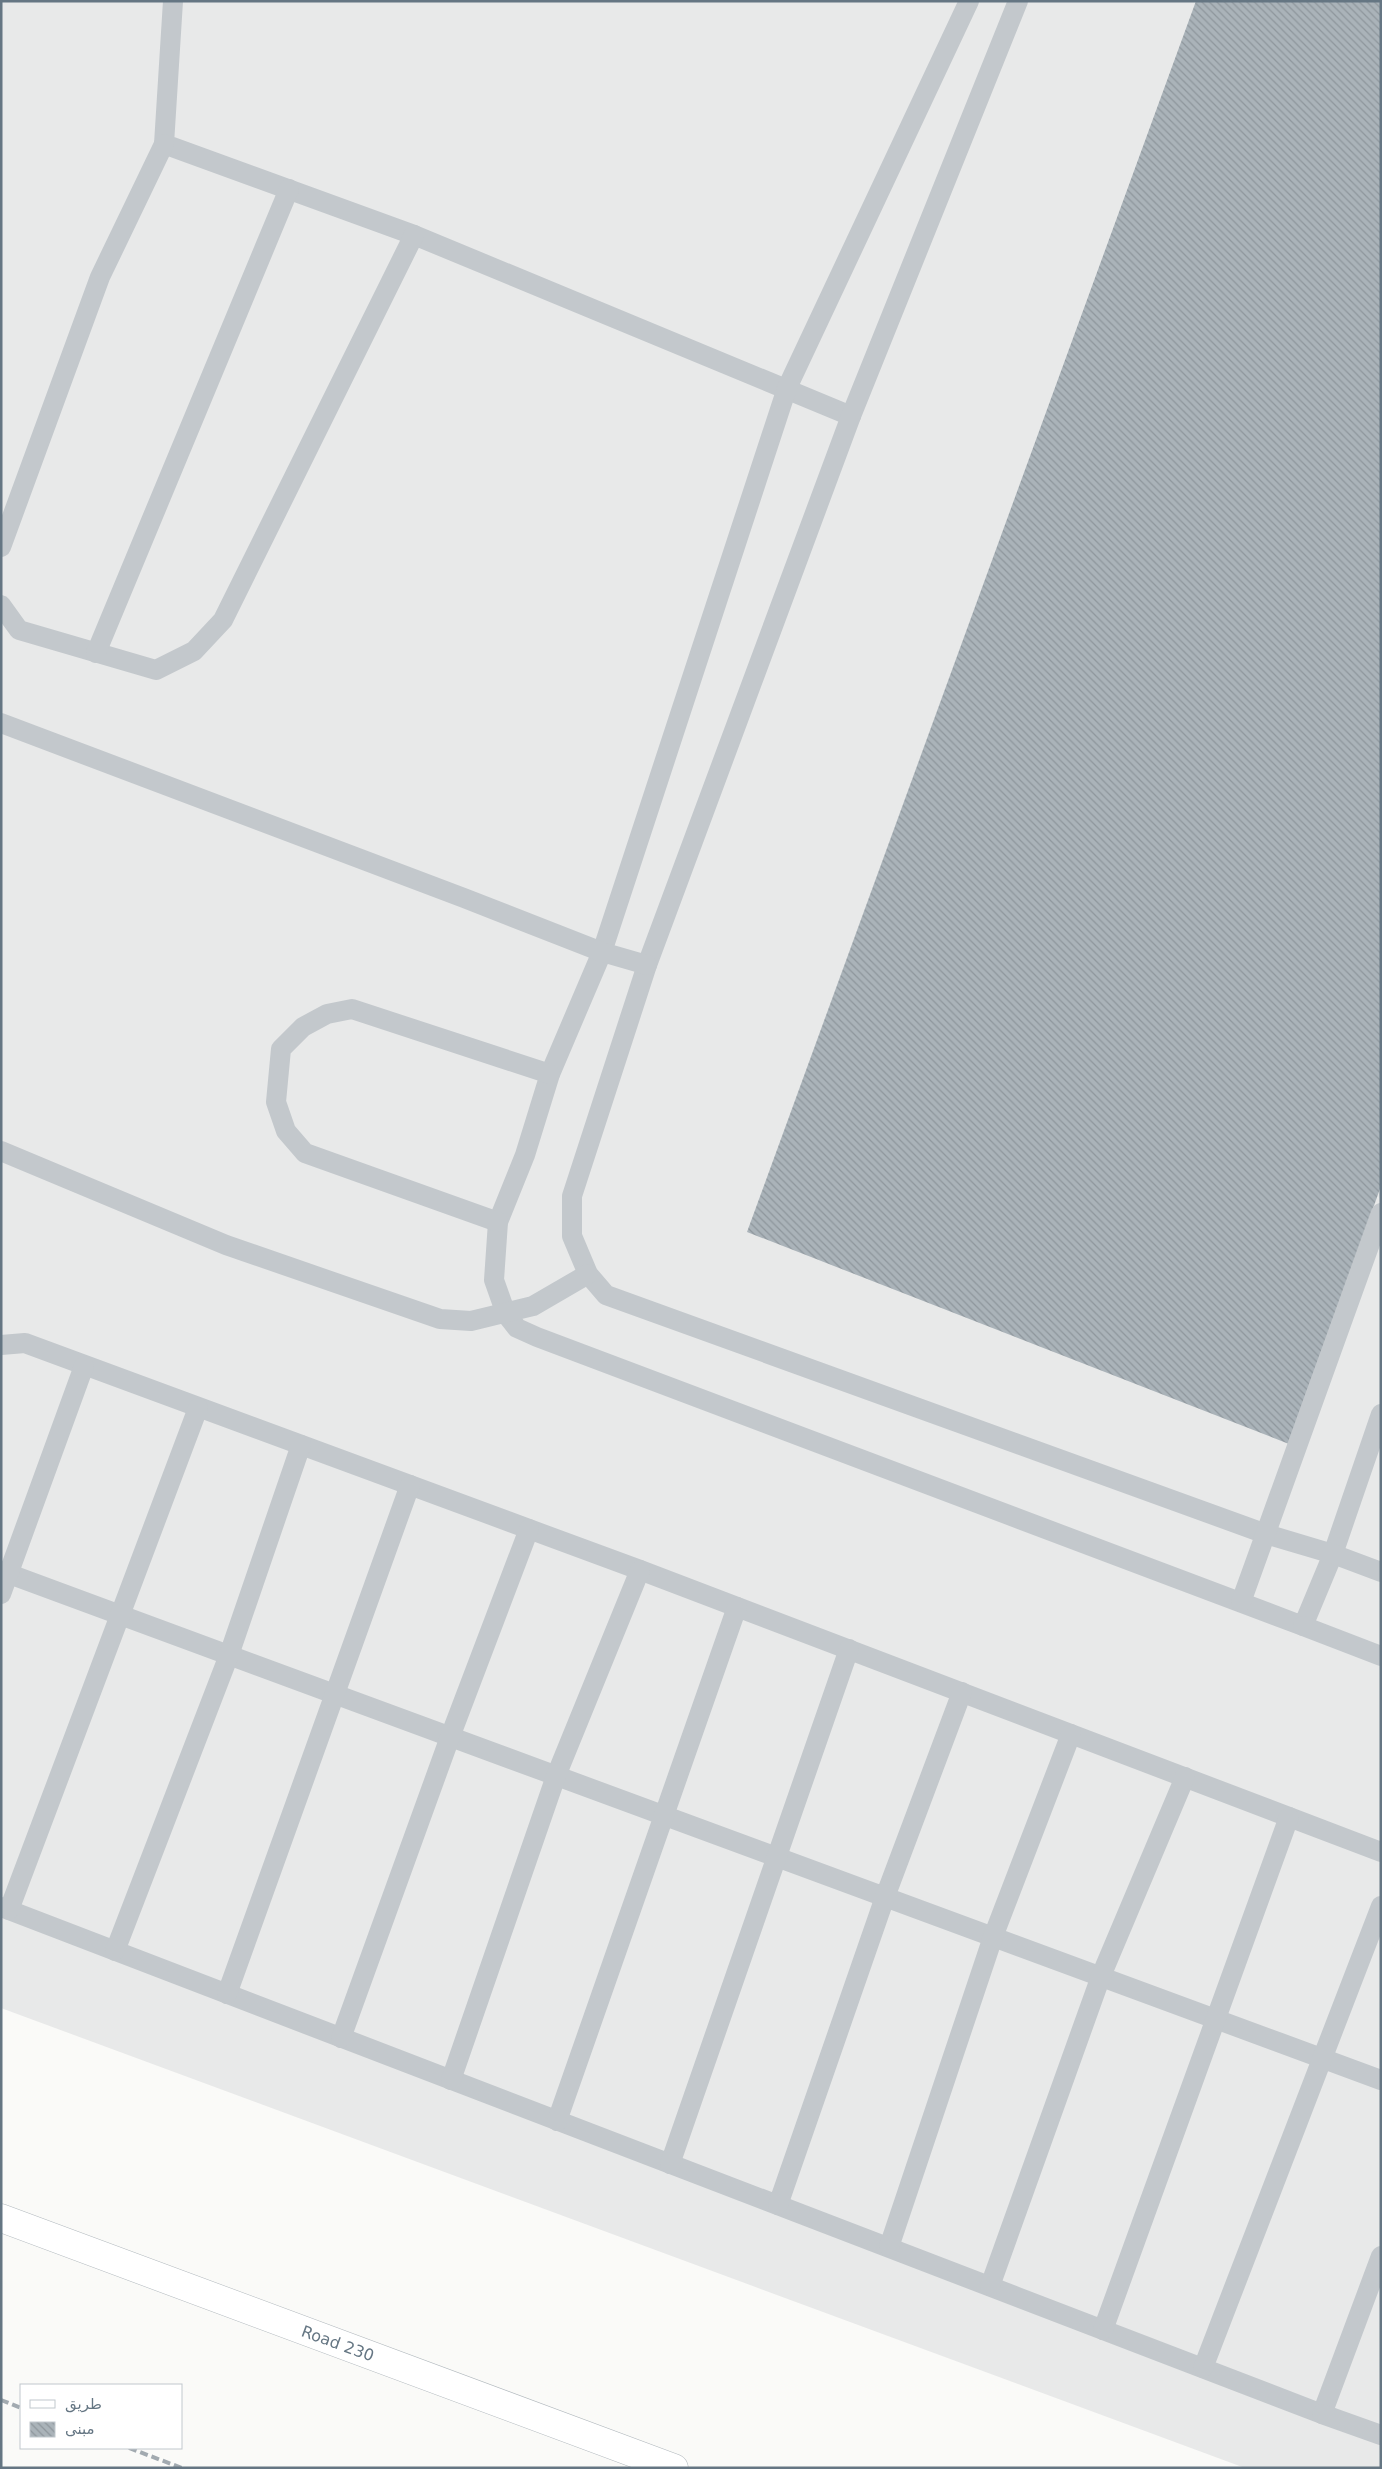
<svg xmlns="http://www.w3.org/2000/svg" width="1382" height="2469" font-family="'DejaVu Sans',Vazirmatn,sans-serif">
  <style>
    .built { fill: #e8e9e9 }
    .building { fill: url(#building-back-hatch) }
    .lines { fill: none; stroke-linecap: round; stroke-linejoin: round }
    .secondary-casing { stroke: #b3babf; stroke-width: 29 }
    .service { stroke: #c3c8cc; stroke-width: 20 }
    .secondary { stroke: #fff; stroke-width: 28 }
    .rail { stroke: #a2aab0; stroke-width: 4; stroke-dasharray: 8 4; stroke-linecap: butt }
    .labels { text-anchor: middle; stroke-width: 5; stroke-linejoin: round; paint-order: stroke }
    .street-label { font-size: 16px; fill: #657683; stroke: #fff }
  </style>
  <defs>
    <pattern id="building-back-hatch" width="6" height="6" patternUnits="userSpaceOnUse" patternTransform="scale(1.25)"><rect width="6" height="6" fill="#aab3b9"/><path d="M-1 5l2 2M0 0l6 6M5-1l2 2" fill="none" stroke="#8e969c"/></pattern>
  </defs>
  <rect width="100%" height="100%" fill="#fafaf8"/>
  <polygon class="built" points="1,1 1381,1 1381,2468 1245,2468 1,2008"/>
  <polygon class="building" points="1196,1 1381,1 1381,1186 1289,1444 747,1232"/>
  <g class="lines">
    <g class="secondary-casing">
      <polyline id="secondary" points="1,2218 674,2468"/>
    </g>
    <g class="service">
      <polyline points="173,1 164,144 414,235 851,416"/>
      <polyline points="969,1 787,388 602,952 550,1074 525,1155 498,1222 494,1280 506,1314 517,1328 537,1337 1303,1626 1333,1554 1381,1414"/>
      <polyline points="1018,1 851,416 647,965 572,1196 572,1236 588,1274 606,1295 1266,1534 1333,1554 1381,1572"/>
      <polyline points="1,547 100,277 164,144"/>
      <polyline points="1,605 19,630 156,670 194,651 223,620 414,235"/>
      <polyline points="96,653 289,189"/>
      <polyline points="1,723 464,898 602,952 647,965"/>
      <polyline points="1,1151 226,1245 440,1319 471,1321 533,1306 588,1274"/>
      <polyline points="498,1222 305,1153 286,1131 276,1102 281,1049 303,1027 327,1014 352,1009 550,1074"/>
      <polyline points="1,1345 25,1343 640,1570 1381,1852"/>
      <polyline points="1,1571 1381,2080"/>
      <polyline points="1,1594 84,1366"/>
      <polyline points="1241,1602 1381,1213"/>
      <polyline points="1303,1626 1381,1656"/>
      <polyline points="1,1907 1322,2414 1381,2256"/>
      <polyline points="9,1910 198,1408"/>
      <polyline points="115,1951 229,1655 301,1445"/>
      <polyline points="227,1994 410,1485"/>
      <polyline points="341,2038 450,1737 529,1529"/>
      <polyline points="451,2080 556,1776 640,1570"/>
      <polyline points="557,2121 737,1607"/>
      <polyline points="670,2164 849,1649"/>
      <polyline points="778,2205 885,1897 962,1692"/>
      <polyline points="889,2247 993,1937 1071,1734"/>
      <polyline points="990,2286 1101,1976 1185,1777"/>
      <polyline points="1103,2330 1289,1817"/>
      <polyline points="1203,2368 1381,1906"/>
      <polyline points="1322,2414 1381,2435"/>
    </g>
    <use href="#secondary" class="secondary"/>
    <g class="rail">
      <polyline points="1,2400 21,2408"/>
      <polyline points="129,2448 182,2468"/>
    </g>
  </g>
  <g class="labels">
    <g class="street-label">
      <text transform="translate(338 2343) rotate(20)" y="6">Road 230</text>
    </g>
  </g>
  <rect width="1382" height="2469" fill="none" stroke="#657683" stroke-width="5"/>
  <rect x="20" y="2384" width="162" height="65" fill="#ffffff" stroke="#c1c8cd"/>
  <rect x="30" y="2400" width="25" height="8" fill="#ffffff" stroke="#c1c8cd"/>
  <text x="65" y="2409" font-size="15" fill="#657683">طريق</text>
  <rect x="30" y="2422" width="25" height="15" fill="url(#building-back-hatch)" stroke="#c1c8cd"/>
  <text x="65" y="2434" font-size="15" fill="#657683">مبنى</text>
</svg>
